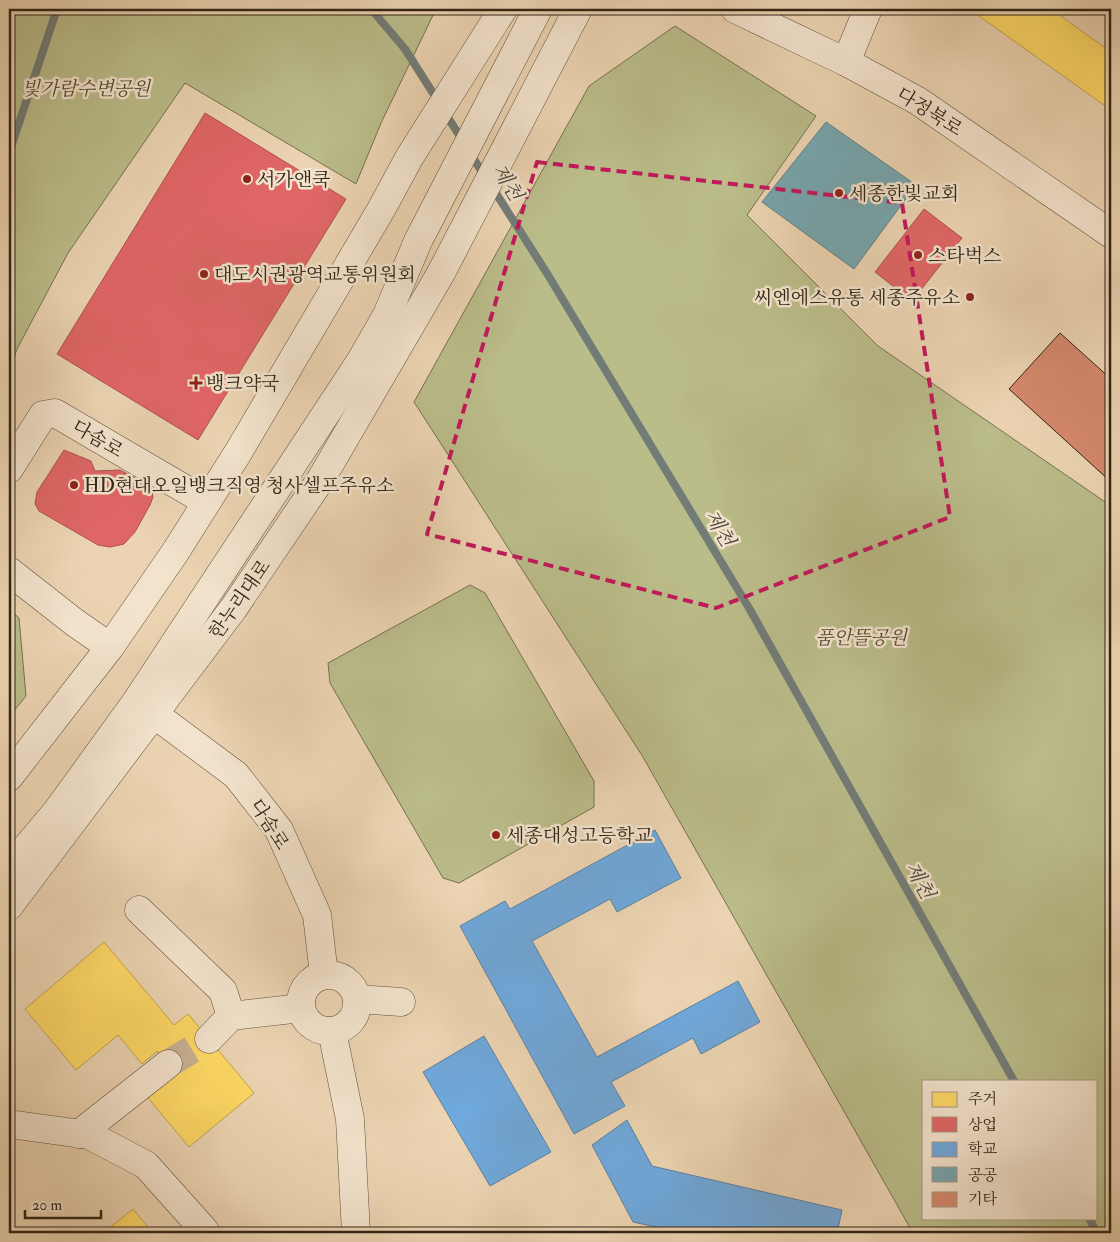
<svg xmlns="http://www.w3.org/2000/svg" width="1120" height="1242" font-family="'IM FELL Double Pica','Noto Serif KR',serif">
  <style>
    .green { fill: #babc8a; stroke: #767050; fill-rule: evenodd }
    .homes { fill: #ffd966; stroke: #c1a34e }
    .shops { fill: #e06666; stroke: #ac524e }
    .schools { fill: #6fa8dc; stroke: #5c81a1 }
    .public { fill: #76a5af; stroke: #617f81 }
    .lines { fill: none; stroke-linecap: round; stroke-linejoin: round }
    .stream { stroke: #727c77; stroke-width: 8 }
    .building { fill: #d5896e; stroke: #312516 }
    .minor-tunnel { stroke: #c7b193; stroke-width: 28; stroke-dasharray: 28 14; stroke-linecap: butt }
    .minor-casing { stroke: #60513d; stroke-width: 29 }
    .minor { stroke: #f3e3cd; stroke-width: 28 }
    .marked { fill: none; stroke: #c2185b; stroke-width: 4; stroke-dasharray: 10 6; stroke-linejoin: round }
    .poi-dot { fill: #8f2418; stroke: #f3e3cd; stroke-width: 2 }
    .labels { text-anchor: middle; stroke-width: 5; stroke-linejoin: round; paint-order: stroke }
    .park-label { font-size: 19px; font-style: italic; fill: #534b33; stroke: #f3e3cd }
    .street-label { font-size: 19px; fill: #312516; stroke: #f3e3cd }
    .poi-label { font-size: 19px; fill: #312516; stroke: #f3e3cd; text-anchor: start }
    .water-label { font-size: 20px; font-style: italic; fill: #4c493e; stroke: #f3e3cd }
  </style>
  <rect width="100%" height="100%" fill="#ecd4b2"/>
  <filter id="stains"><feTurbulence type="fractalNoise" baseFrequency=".004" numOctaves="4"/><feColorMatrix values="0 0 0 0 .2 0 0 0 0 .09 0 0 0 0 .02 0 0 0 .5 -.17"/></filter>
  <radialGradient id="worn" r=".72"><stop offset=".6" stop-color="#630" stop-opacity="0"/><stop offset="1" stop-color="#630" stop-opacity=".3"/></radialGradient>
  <g class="green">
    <polygon points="9,9 436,9 381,123 356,184 185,83 68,253 17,349 9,372"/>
    <path d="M 675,26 L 816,116 L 747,215 L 878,346 L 1111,506 L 1111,1233 L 913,1233 L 643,757 L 414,402 L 589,86 ZM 924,1081 L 1096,1081 L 1096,1218 L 924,1218 Z"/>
    <polygon points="470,585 485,593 594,781 594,807 459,883 443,878 330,683 328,663"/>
    <polygon points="9,609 19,618 26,696 9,717"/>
  </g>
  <g class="homes">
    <polygon points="969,9 1051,9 1111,52 1111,110"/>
    <polygon points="104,942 174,1025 188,1014 254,1093 189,1147 148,1098 177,1074 157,1051 142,1064 118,1035 76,1070 25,1009"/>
    <polygon points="133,1209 153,1233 103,1233"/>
  </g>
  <g class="shops">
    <polygon points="205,113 346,199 198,440 57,354"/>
    <polygon points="924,209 962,238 912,301 875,272"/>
    <polygon points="64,450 91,461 95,471 120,470 151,486 153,497 150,505 135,532 124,544 110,547 98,545 39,511 35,504 37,492"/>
  </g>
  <g class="schools">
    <polygon points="655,830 681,878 617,912 610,899 532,941 597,1057 738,981 760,1022 701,1054 693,1038 611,1082 625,1106 574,1134 460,926 505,901 510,909"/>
    <polygon points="484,1036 551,1152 490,1186 423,1072"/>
    <polygon points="627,1120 652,1166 842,1210 838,1229 841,1233 683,1233 633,1222 592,1145"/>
  </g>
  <polygon class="public" points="826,122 916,185 854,269 762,202"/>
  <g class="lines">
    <g class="stream">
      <polyline points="371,9 405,49 438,101"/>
      <polyline points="445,113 463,141"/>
      <polyline points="9,153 57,9"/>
      <polyline points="470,153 484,175"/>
      <polyline points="492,187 548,275 749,608 1014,1081"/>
      <polyline points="1089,1218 1097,1233"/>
    </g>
  </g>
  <polygon class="building" points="1060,333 1111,379 1111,482 1009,389"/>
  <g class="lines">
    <polyline class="minor-tunnel" points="168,1064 209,1039"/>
    <g class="minor-casing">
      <g id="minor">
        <polyline points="735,9 846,62 918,101 1111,234"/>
        <polyline points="846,62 868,9"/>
        <polyline points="9,469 43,415 55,413 207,502"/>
        <polyline points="9,571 74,622 110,647"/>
        <polyline points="154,714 236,775 279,830 317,915 324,975"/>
        <polyline points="9,777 110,647 176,551 239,451 382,208 409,158 503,9"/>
        <polyline points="9,868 57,811 136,702 360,362 387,315 418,241 538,9"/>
        <polyline points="9,906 233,609 321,479 441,273 578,9"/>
        <polyline points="139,910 223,991 231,1016"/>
        <circle cx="329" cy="1003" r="28"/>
        <polyline points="357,999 401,1002"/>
        <polyline points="332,1031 350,1119 356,1233"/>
        <polyline points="209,1039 231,1016 301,1008"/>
        <polyline points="9,1124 89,1135 146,1165 205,1231"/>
        <polyline points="79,1134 168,1064"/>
      </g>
    </g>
    <use href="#minor" class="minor"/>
  </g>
  <path class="marked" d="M 537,162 L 902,203 L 950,517 L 716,608 L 427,534 Z"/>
  <g class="poi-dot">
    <circle cx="247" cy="179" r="5"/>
    <circle cx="839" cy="193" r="5"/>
    <circle cx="918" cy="255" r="5"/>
    <circle cx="204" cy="274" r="5"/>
    <circle cx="970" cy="297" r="5"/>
    <path d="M193.5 375.5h5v5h5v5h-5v5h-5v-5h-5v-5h5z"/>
    <circle cx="74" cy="485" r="5"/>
    <circle cx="496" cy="835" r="5"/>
  </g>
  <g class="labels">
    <g class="park-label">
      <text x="86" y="95">빛가람수변공원</text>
      <text x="861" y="644">품안뜰공원</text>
    </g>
    <g class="street-label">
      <text transform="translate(930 111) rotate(32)" y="7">다정북로</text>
      <text transform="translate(98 438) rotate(30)" y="7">다솜로</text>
      <text transform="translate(239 599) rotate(-55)" y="7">한누리대로</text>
      <text transform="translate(270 824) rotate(58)" y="7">다솜로</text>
    </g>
    <g class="poi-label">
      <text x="257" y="186">서가앤쿡</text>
      <text x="849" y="200">세종한빛교회</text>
      <text x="928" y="262">스타벅스</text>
      <text x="214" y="281">대도시권광역교통위원회</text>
      <text x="960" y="304" text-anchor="end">씨엔에스유통 세종주유소</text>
      <text x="206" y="390">뱅크약국</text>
      <text x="84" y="492">HD현대오일뱅크직영 청사셀프주유소</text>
      <text x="506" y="842">세종대성고등학교</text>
    </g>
    <g class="water-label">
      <text transform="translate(508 182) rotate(58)" y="7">제천</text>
      <text transform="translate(720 528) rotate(59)" y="7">제천</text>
      <text transform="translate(920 880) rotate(61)" y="7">제천</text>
    </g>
  </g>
  <rect width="1120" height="1242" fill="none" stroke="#ecd4b2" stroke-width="30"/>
  <rect x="10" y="10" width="1100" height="1222" fill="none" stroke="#312516" stroke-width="2.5"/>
  <rect x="15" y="15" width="1090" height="1212" fill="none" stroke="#312516"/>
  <rect x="922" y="1080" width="175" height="140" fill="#f3e3cd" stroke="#a59784"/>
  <rect x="932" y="1092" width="25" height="15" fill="#ffd966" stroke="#a59784"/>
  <text x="968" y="1104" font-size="15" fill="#312516">주거</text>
  <rect x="932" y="1117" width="25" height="15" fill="#e06666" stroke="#a59784"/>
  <text x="968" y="1130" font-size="15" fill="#312516">상업</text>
  <rect x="932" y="1142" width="25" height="15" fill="#6fa8dc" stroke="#a59784"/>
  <text x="968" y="1154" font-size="15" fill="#312516">학교</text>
  <rect x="932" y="1167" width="25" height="15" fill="#76a5af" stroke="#a59784"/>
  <text x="968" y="1180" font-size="15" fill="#312516">공공</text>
  <rect x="932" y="1192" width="25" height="15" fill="#d5896e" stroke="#a59784"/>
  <text x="968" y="1204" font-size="15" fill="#312516">기타</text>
  <path d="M25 1210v8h76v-8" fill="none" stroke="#312516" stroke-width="2.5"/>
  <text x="32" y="1210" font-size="15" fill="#312516" stroke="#f3e3cd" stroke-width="4" paint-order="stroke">20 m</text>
  <rect width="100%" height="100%" filter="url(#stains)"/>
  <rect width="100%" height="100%" fill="url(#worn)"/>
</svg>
